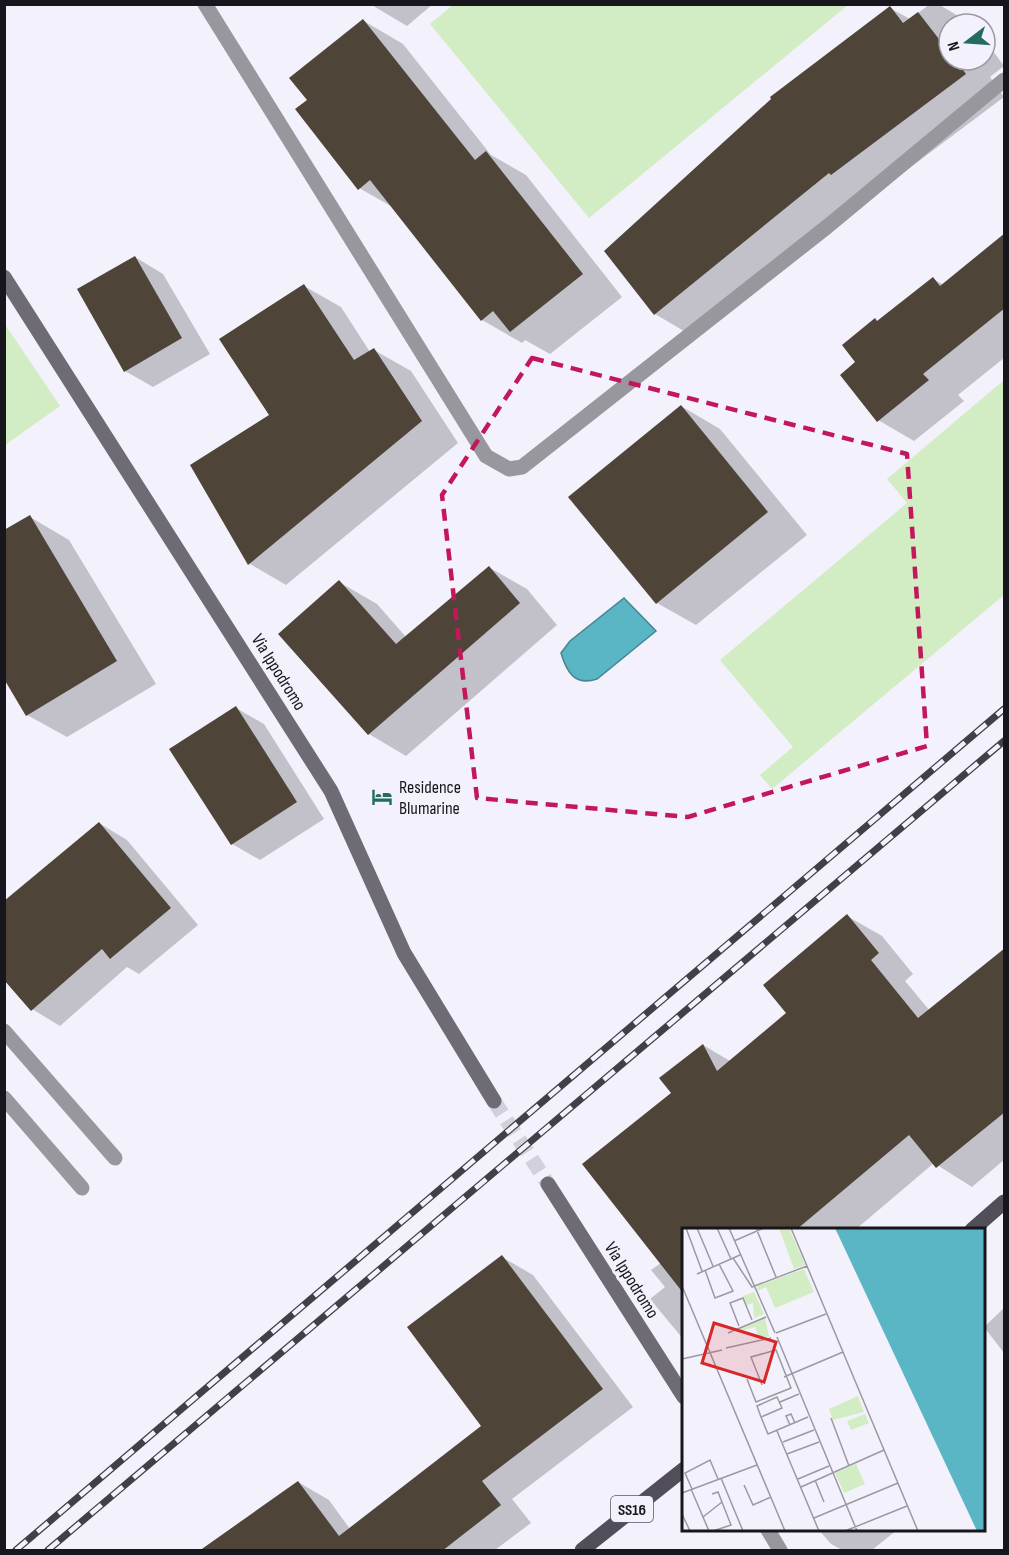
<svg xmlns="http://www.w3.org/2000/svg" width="1009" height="1555" font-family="'Sofia Sans Condensed',sans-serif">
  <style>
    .green { fill: #d2ecc3 }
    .water { fill: #5ab5c4; stroke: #468592; stroke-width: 1.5 }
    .shadow { fill: #0003 }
    .building { fill: #4e4538 }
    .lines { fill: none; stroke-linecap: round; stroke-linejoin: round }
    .secondary-tunnel { stroke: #d2d0da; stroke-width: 15; stroke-dasharray: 15 8; stroke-linecap: butt }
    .street { stroke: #99979e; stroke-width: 15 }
    .secondary { stroke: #6e6b75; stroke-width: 15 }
    .primary { stroke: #514d59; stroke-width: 15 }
    .rail-casing { stroke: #424047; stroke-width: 7 }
    .rail { stroke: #f3f1fc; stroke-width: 4.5; stroke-dasharray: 14; stroke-linecap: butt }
    .marked { fill: none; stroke: #c2185b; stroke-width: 4.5; stroke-dasharray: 12 8; stroke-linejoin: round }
    .labels { text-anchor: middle; stroke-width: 6; stroke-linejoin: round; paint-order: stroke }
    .shield { fill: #f3f1fc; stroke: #59585f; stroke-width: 1.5 }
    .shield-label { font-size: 16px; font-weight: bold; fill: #17161c }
    .street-label { font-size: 18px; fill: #17161c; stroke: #f3f1fc }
    .poi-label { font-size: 18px; fill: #17161c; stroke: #f3f1fc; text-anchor: start }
    .inset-road { fill: none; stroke: #9b99a2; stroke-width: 1.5 }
    .view { fill: #d62828; fill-opacity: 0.15; stroke: #d62828; stroke-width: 3 }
    .inset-edge { fill: none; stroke: #17161c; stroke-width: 3 }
  </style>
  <rect width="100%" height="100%" fill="#f3f1fc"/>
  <g class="green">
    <polygon points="453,5 453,4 848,5 589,218 430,24"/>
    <polygon points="4,323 60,406 5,445 4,445"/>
    <polygon points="1004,380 1004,595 772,789 760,775 793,747 720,660 907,503 887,479"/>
  </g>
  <path class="water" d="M 624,598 L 656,631 L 597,679 C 575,686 567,673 561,653 L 570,641 Z"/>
  <g class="shadow">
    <polygon points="370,4 433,4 407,26"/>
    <polygon points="930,4 938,4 972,24 949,24 949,60 985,60 985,40 1004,66 990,77 1004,97 871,197 694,337 655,314 890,8 910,19"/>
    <polygon points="364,21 403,44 491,155 526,175 622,297 550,354 525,340 522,343 482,320 396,209 359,188 309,100"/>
    <polygon points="1004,253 1004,358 958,395 964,401 914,441 878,420 857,363 878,322 933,279 944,285"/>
    <polygon points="135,257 163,274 210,354 153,387 125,371"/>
    <polygon points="304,286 341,307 370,352 374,350 411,371 458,443 286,585 250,564 271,415"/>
    <polygon points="681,406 720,429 807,535 696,625 657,603"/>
    <polygon points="30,517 69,540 156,684 67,737 27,715"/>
    <polygon points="490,568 527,589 557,625 406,756 369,734 339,582 377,604 406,637"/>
    <polygon points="236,708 264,724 324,819 260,860 232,844"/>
    <polygon points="99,823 127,840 198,925 139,974 127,967 60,1026 32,1009"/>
    <polygon points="847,916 882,936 913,974 905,981 930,1011 1004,966 1004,1160 972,1187 934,1163 855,1230 684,1230 684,1340 650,1299 665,1287 651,1270 661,1263 673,1094 703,1045 730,1061 789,1013"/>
    <polygon points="502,1257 533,1275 633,1407 512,1499 531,1523 495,1550 203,1550 298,1482 329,1500 350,1529 483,1426"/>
    <polygon points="1004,1308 1004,1353 984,1327"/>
    <polygon points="819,1530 897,1530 872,1550 842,1550 831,1544"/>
  </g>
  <g class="building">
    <polygon points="890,6 903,23 918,12 949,52 949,60 956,60 966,74 831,175 829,173 654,315 604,251 771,99 770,97"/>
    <polygon points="363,19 475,160 486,151 583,274 510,332 493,311 481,321 370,180 358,190 295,109 307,100 289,78"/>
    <polygon points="1005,233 1005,308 923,374 929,380 877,422 840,375 855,362 842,345 875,318 877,321 933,277 940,286"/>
    <polygon points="135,256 182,338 124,372 77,289"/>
    <polygon points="304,284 354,360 374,348 422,421 248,565 190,465 269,415 219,339"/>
    <polygon points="681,405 768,512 656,604 568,497"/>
    <polygon points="30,515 117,661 26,716 4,679 4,530"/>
    <polygon points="489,566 520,603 368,735 278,634 339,580 396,644"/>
    <polygon points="236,706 297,802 231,845 169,749"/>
    <polygon points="99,822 171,908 110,959 102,949 31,1011 4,980 4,901"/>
    <polygon points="847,914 879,953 871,960 918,1018 1005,948 1005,1112 936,1168 909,1135 796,1230 684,1230 684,1294 582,1164 671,1093 659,1078 703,1044 717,1071 786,1013 763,985"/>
    <polygon points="502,1255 603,1389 482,1481 501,1505 442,1551 199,1551 298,1481 339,1536 481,1426 407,1327"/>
  </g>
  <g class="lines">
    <polyline class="secondary-tunnel" points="494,1101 548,1184"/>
    <g class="street">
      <polyline points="205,4 486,456 509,469 522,467 828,226 1004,80"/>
      <polyline points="4,1031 115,1158"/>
      <polyline points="4,1098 82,1188"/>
      <polyline points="768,1530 780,1550"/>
    </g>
    <g class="secondary">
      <polyline points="4,277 331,791 404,953 494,1101"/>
      <polyline points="548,1184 684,1397"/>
    </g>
    <g class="primary">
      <polyline points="972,1230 1004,1202"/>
      <polyline points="582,1550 684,1469"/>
    </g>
    <g class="rail-casing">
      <g id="rail">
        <polyline points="16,1550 1004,709"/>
        <polyline points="48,1550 1004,741"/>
      </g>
    </g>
    <use href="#rail" class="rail"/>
  </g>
  <path class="marked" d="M 532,358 L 907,454 L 927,746 L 688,817 L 477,798 L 442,495 Z"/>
  <defs>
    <g id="hotel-bare" transform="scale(1.62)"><path d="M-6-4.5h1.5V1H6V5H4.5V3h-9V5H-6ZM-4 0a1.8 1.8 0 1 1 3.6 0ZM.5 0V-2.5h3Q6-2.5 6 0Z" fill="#246c62" stroke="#f3f1fc" stroke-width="2.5" paint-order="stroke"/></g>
  </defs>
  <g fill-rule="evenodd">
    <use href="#hotel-bare" x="382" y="797"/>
  </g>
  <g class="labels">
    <rect class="shield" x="611" y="1496" width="42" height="26" rx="4.5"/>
    <g class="shield-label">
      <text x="632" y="1515">SS16</text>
    </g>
    <g class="street-label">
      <text transform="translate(279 672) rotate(58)" y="6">Via Ippodromo</text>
      <text transform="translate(632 1280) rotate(58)" y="6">Via Ippodromo</text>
    </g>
    <g class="poi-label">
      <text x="399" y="793">Residence<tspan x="399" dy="21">Blumarine</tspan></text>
    </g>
  </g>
  <g transform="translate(682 1228)">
    <rect width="303" height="303" fill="#f3f1fc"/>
    <path d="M 97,0 L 107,0 L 123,37 L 112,41 ZM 122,41 L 132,64 L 93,80 L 84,59 L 75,63 L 76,58 ZM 72,64 L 82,86 L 72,90 L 71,75 L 65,77 L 61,68 ZM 83,90 L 87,108 L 77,111 L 73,99 L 59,103 L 58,100 ZM 176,168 L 182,184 L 151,192 L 147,181 ZM 183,186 L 187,195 L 169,202 L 165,193 ZM 174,236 L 183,256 L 162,265 L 153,245 Z" fill="#d2ecc3"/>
    <path d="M 153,0 L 303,0 L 303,303 L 295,303 Z" fill="#5ab5c4"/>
    <path class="inset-road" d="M 4,0 L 20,43M 15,0 L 31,38M 35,0 L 49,31M 47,0 L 93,105M 74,0 L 94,49M 109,0 L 236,303M 52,13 L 82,0M 51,30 L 70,59 L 125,38M 23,42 L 33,70 L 51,63 L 37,36M 15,46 L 58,27M 0,58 L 103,303M 57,98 L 48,75 L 61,70 L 70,92M 46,105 L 84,89M 94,105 L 144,86M 95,109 L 175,303M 44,120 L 89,110M 0,131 L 40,122M 102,149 L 161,124M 65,151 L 74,174 L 109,160 L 94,122 L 69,129 L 80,157M 95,169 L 100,180 L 79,189 L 75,178 ZM 98,174 L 117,166M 79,189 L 86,206 L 126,189M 149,190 L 167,238M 108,197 L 104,188 L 109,186 L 113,195M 95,203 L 137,303M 101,214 L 132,202M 105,226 L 137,214M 39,250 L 61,303M 116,251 L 147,238M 133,252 L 142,274M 62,257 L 71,277 L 89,269M 119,259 L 202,222M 9,261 L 27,303M 10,261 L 3,245 L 28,232 L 36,251M 0,265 L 75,237M 30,266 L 36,264 L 49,297 L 31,303M 0,286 L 8,303M 21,289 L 40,274M 132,290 L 216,255M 163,303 L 225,278"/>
    <path class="view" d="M 32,95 L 94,114 L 82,154 L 20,135 Z"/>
    <rect width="303" height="303" class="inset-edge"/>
  </g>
  <rect width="1009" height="1555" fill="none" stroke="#17161c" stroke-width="12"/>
  <g transform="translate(967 42) rotate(253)"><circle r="28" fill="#f3f1fc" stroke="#9b99a2" stroke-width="1.5"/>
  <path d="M0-4.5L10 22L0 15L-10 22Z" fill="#246c62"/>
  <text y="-9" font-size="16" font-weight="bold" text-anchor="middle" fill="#17161c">N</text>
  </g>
</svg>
